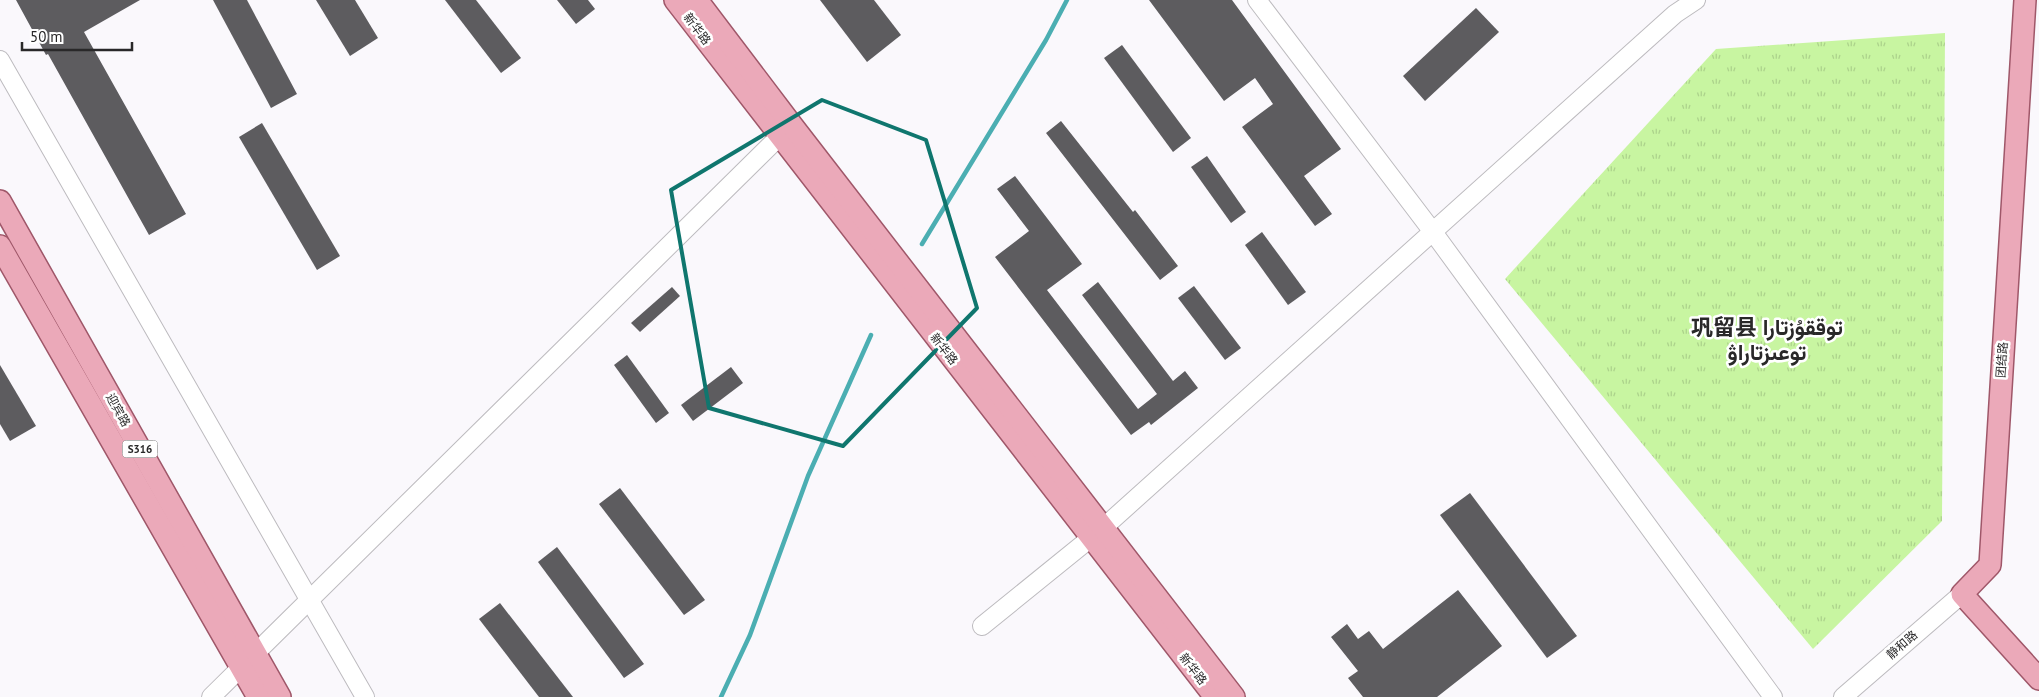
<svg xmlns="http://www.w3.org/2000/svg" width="2039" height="697" font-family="'PT Sans',Vazirmatn,'Noto Sans SC',sans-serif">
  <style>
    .grass { fill: url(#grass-tufts) }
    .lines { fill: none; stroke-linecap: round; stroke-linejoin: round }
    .stream { stroke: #4baeb2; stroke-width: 4.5 }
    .building { fill: #5d5c5f }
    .minor-casing { stroke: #bdbbbf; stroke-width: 20 }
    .major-casing { stroke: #9f5769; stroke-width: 24 }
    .minor { stroke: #fff; stroke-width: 18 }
    .major { stroke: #eba9b9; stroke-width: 21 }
    .marked { fill: none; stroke: #0f766e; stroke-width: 4; stroke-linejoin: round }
    .labels { text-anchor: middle; stroke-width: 5; stroke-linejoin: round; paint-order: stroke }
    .shield { fill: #fff; stroke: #696869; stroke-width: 1 }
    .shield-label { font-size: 11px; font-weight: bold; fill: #292829 }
    .street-label { font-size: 12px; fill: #292829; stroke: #fff }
    .town-label { font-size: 22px; font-weight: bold; fill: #292829; stroke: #fff }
  </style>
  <defs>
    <pattern id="grass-tufts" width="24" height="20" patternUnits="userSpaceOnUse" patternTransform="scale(1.25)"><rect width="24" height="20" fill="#c8f5a1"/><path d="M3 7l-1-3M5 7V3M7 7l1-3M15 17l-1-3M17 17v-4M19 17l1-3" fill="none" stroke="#acd28b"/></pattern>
  </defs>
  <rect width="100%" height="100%" fill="#faf8fc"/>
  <polygon class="grass" points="1945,33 1942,521 1813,649 1505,279 1716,49"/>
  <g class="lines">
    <g class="stream">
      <polyline points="922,244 1046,40 1067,0"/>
      <polyline points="721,697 750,635 808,476 871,335"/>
    </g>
  </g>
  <g class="building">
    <polygon points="16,0 140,0 84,32 186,214 149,235 48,54 46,55"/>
    <polygon points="213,0 247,0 297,94 271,108"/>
    <polygon points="316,0 355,0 378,38 350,56"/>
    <polygon points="445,0 476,0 521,58 501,73"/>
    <polygon points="557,0 588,0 595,9 576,24"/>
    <polygon points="820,0 874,0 901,35 867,62"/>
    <polygon points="1149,0 1232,0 1341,149 1304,176 1332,214 1315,226 1242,127 1273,104 1255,78 1224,101"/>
    <polygon points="1476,8 1499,32 1425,101 1403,76"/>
    <polygon points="1122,45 1191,138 1173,152 1104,58"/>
    <polygon points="1061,121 1133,212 1135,210 1178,266 1160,280 1046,133"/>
    <polygon points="262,123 340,256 317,270 239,137"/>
    <polygon points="1207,156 1246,212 1231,223 1191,167"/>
    <polygon points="1015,176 1082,264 1047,290 1138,409 1157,394 1082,295 1098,282 1173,381 1185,371 1198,388 1151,425 1149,422 1131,435 995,257 1029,231 997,189"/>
    <polygon points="1262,232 1306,292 1288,305 1245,245"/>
    <polygon points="1194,286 1241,348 1225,360 1178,298"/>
    <polygon points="672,287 680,296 640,332 631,323"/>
    <polygon points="627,355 669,413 656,423 614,365"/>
    <polygon points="0,365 36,426 10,441 0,424"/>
    <polygon points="731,367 743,383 693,421 681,405"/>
    <polygon points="620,488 705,600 684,615 599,504"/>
    <polygon points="1470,493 1577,636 1547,658 1440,515"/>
    <polygon points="557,547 644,664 624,678 538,562"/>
    <polygon points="1458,590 1502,646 1437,697 1363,697 1348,678 1358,671 1331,637 1347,624 1358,639 1369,631 1383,649"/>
    <polygon points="500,603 573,697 539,697 479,619"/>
  </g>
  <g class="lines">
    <g class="minor-casing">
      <g id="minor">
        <polyline points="1257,0 1433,232 1773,697"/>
        <polyline points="0,60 365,697"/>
        <polyline points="982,626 1103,528 1675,14 1696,0"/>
        <polyline points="211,697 789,127"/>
        <polyline points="1843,697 1962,594"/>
      </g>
    </g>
    <g class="major-casing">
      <g id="major">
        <polyline points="675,0 1215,697"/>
        <polyline points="697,0 791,124 1234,697"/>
        <polyline points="2025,0 1990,565 1962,594 2039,679"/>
        <polyline points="0,201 280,697"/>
        <polyline points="0,246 258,697"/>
      </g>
    </g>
    <use href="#minor" class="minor"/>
    <use href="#major" class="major"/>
  </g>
  <path class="marked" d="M 822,100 L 926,140 L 977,308 L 843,446 L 709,408 L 671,190 Z"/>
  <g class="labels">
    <rect class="shield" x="122.5" y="440.5" width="35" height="17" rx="4"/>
    <g class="shield-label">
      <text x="140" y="453">S316</text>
    </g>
    <g class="street-label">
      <text transform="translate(697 29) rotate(53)" y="4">新华路</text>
      <text transform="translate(944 349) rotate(52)" y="4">新华路</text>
      <text transform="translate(2002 360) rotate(-86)" y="4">团结路</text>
      <text transform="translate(118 410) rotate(61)" y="4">迎宾路</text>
      <text transform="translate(1902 645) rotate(-41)" y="4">静和路</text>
      <text transform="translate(1193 669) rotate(52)" y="4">新华路</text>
    </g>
    <g class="town-label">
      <text x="1767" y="335">巩留县 توققۇزتارا<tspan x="1767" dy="25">توعىزتاراۋ</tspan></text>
    </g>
  </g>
  <path d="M22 42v8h110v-8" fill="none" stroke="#292829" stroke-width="2.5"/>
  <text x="30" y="42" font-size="15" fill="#292829" stroke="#ffffff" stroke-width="4" paint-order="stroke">50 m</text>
</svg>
